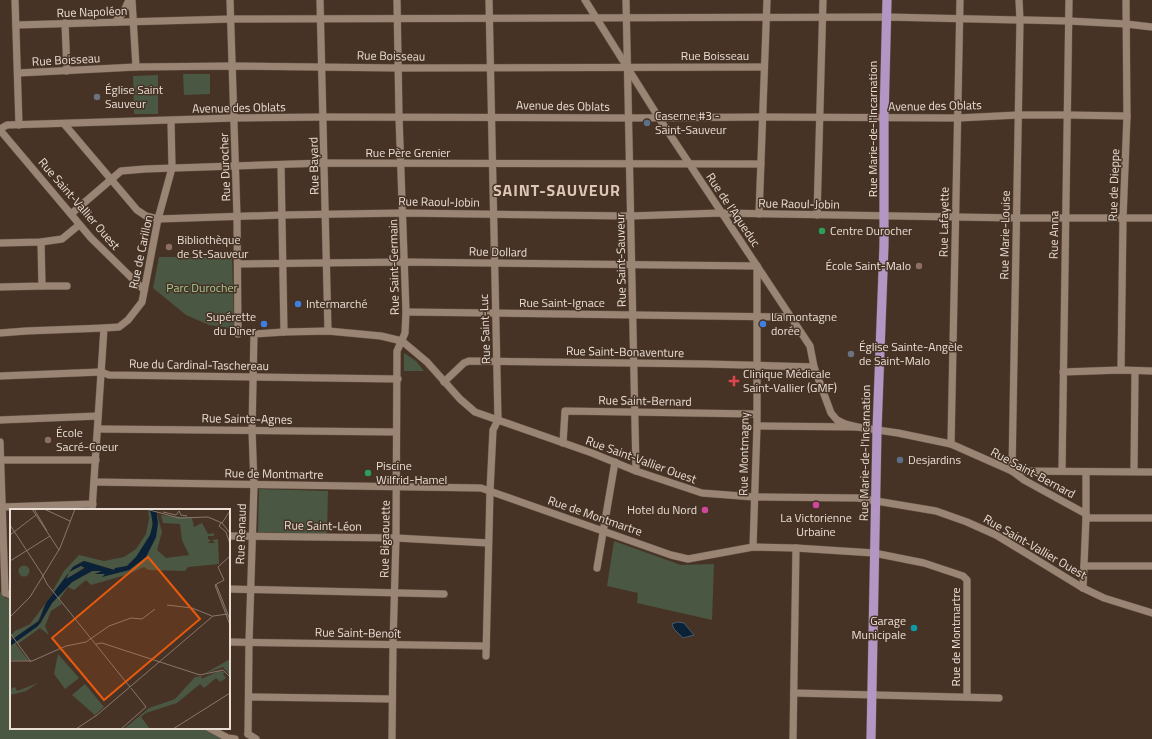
<svg xmlns="http://www.w3.org/2000/svg" width="1152" height="739" font-family="'Titillium Web',sans-serif">
  <style>
    .green { fill: #495743 }
    .water { fill: #0a2138; stroke: #4d5a67 }
    .lines { fill: none; stroke-linecap: round; stroke-linejoin: round }
    .minor-casing { stroke: #615245; stroke-width: 8 }
    .major-casing { stroke: #615245; stroke-width: 10 }
    .minor { stroke: #9a8574; stroke-width: 7 }
    .major { stroke: #b396c3; stroke-width: 9 }
    .worship-dot { fill: #6b7280; stroke: #463325; stroke-width: 1.5 }
    .service-dot { fill: #5c6f8a; stroke: #463325; stroke-width: 1.5 }
    .leisure-dot { fill: #2e9e5b; stroke: #463325; stroke-width: 1.5 }
    .education-dot { fill: #8d6e63; stroke: #463325; stroke-width: 1.5 }
    .shop-dot { fill: #3f7fe0; stroke: #463325; stroke-width: 1.5 }
    .health-dot { fill: #e0444e; stroke: #463325; stroke-width: 1.5 }
    .hotel-dot { fill: #d1479c; stroke: #463325; stroke-width: 1.5 }
    .culture-dot { fill: #0f9aa8; stroke: #463325; stroke-width: 1.5 }
    .labels { text-anchor: middle; stroke-width: 3; stroke-linejoin: round; paint-order: stroke }
    .street-label { font-size: 12px; fill: #eaded5; stroke: #463325 }
    .poi-label { font-size: 12px; fill: #eaded5; stroke: #463325; text-anchor: start }
    .park-label { font-size: 12px; fill: #a7cb95; stroke: #463325 }
    .district-label { font-size: 16px; font-weight: bold; letter-spacing: 1px; fill: #ddc6b4; stroke: #463325 }
    .inset-road { fill: none; stroke: #88776b; stroke-width: 1 }
    .view { fill: #e8590c; fill-opacity: 0.15; stroke: #e8590c; stroke-width: 2 }
    .inset-edge { fill: none; stroke: #eaded5; stroke-width: 2 }
  </style>
  <rect width="100%" height="100%" fill="#463325"/>
  <g class="green">
    <polygon points="183,74 210,74 210,94 184,95"/>
    <polygon points="158,75 158,114 134,114 133,76"/>
    <polygon points="159,257 232,257 234,326 230,328 209,325 186,315 153,288"/>
    <polygon points="404,353 416,361 424,371 404,371"/>
    <polygon points="259,489 328,491 327,534 258,532"/>
    <polygon points="614,541 681,565 714,564 712,620 637,603 638,593 607,586"/>
    <polygon points="0,592 5,598 11,599 11,728 205,728 230,739 0,739"/>
  </g>
  <polygon class="water" points="677,622 684,623 694,635 683,638 674,629 672,624"/>
  <g class="lines">
    <g class="minor-casing">
      <g id="minor">
        <polyline points="15,0 19,125"/>
        <polyline points="132,0 136,67"/>
        <polyline points="230,0 237,216 238,334"/>
        <polyline points="320,0 328,331"/>
        <polyline points="585,0 659,118 810,346 814,367 831,413 837,420 845,424 857,427"/>
        <polyline points="626,0 636,471"/>
        <polyline points="115,22 123,13 129,0"/>
        <polyline points="65,23 67,71"/>
        <polyline points="16,25 231,19 886,17 1069,21 1126,24 1152,27"/>
        <polyline points="18,73 136,67 232,66 399,68 764,67"/>
        <polyline points="65,125 137,210 146,216 158,219 282,215 403,213 630,216 721,213 1016,218 1152,218"/>
        <polyline points="0,129 7,125 234,118 324,117 629,118 762,117 958,118 1018,115 1067,115 1127,116"/>
        <polyline points="0,130 91,238 144,290"/>
        <polyline points="281,165 284,332"/>
        <polyline points="71,214 121,171 145,169 325,163 761,164"/>
        <polyline points="759,214 767,0"/>
        <polyline points="817,215 823,0"/>
        <polyline points="0,243 41,242 62,239 79,225"/>
        <polyline points="238,264 405,262 757,266"/>
        <polyline points="42,286 67,286"/>
        <polyline points="0,287 42,286 41,242"/>
        <polyline points="406,312 790,317"/>
        <polyline points="0,333 26,331 104,328"/>
        <polyline points="1121,370 1123,218 1127,116 1126,0"/>
        <polyline points="1063,372 1121,370 1152,371"/>
        <polyline points="0,376 101,372 109,375 398,379"/>
        <polyline points="444,382 464,363 469,361 706,364 814,367"/>
        <polyline points="0,420 98,416"/>
        <polyline points="757,426 857,427 898,433 951,444 1012,471 1024,480 1086,514"/>
        <polyline points="98,429 396,432"/>
        <polyline points="0,442 5,590 5,593 11,595"/>
        <polyline points="563,443 565,411 756,414"/>
        <polyline points="951,444 960,0"/>
        <polyline points="1,460 96,460"/>
        <polyline points="1012,471 1020,20 1019,0"/>
        <polyline points="1012,471 1152,472"/>
        <polyline points="1062,471 1069,0"/>
        <polyline points="1134,471 1135,371"/>
        <polyline points="94,482 481,488 671,555 688,559 753,547 796,548 874,553 924,563 963,576 967,580 967,697"/>
        <polyline points="3,507 93,504"/>
        <polyline points="92,510 104,328 119,327 128,320 142,302 158,219 172,168 171,121"/>
        <polyline points="1086,518 1152,518"/>
        <polyline points="229,536 396,538 488,543"/>
        <polyline points="753,547 757,426 757,266"/>
        <polyline points="1084,566 1152,566"/>
        <polyline points="597,568 615,462"/>
        <polyline points="1083,588 1086,518 1086,472"/>
        <polyline points="229,589 444,594"/>
        <polyline points="229,642 486,646"/>
        <polyline points="486,656 490,491 493,430 498,420 489,0"/>
        <polyline points="794,693 999,698"/>
        <polyline points="249,697 392,699"/>
        <polyline points="209,728 228,738 235,739"/>
        <polyline points="248,734 249,642 254,485 252,430 254,334 284,332 328,331 381,336 402,341 427,362 460,399 475,412 592,453 636,471 702,493 754,497 858,498 936,511 967,522 996,535 1083,588 1104,598 1152,613"/>
        <polyline points="248,734 256,739"/>
        <polyline points="392,739 393,644 396,538 397,351 405,333 406,312 399,117 397,0"/>
        <polyline points="793,739 796,548"/>
      </g>
    </g>
    <g class="major-casing">
      <polyline id="major" points="871,739 877,430 884,245 884,118 887,0"/>
    </g>
    <use href="#minor" class="minor"/>
    <use href="#major" class="major"/>
  </g>
  <g class="worship-dot">
    <circle cx="97" cy="97" r="4"/>
    <circle cx="851" cy="354" r="4"/>
  </g>
  <g class="service-dot">
    <circle cx="647" cy="123" r="4"/>
    <circle cx="900" cy="460" r="4"/>
  </g>
  <g class="leisure-dot">
    <circle cx="822" cy="231" r="4"/>
    <circle cx="368" cy="473" r="4"/>
  </g>
  <g class="education-dot">
    <circle cx="169" cy="247" r="4"/>
    <circle cx="919" cy="266" r="4"/>
    <circle cx="48" cy="440" r="4"/>
  </g>
  <g class="shop-dot">
    <circle cx="298" cy="304" r="4"/>
    <circle cx="264" cy="324" r="4"/>
    <circle cx="763" cy="324" r="4"/>
  </g>
  <path class="health-dot" d="M732 375h4v4h4v4h-4v4h-4v-4h-4v-4h4z"/>
  <g class="hotel-dot">
    <circle cx="816" cy="505" r="4"/>
    <circle cx="705" cy="510" r="4"/>
  </g>
  <circle class="culture-dot" cx="914" cy="628" r="4"/>
  <g class="labels">
    <g class="street-label">
      <text transform="translate(92 12) rotate(-2)" y="4">Rue Napoléon</text>
      <text transform="translate(391 56) rotate(1)" y="4">Rue Boisseau</text>
      <text x="715" y="60">Rue Boisseau</text>
      <text transform="translate(66 60) rotate(-3)" y="4">Rue Boisseau</text>
      <text transform="translate(563 106) rotate(1)" y="4">Avenue des Oblats</text>
      <text transform="translate(935 106) rotate(-1)" y="4">Avenue des Oblats</text>
      <text transform="translate(239 108) rotate(-1)" y="4">Avenue des Oblats</text>
      <text transform="translate(873 129) rotate(-90)" y="4">Rue Marie-de-l'Incarnation</text>
      <text x="408" y="157">Rue Père Grenier</text>
      <text transform="translate(314 166) rotate(-91)" y="4">Rue Bayard</text>
      <text transform="translate(225 167) rotate(-92)" y="4">Rue Durocher</text>
      <text transform="translate(1114 185) rotate(-88)" y="4">Rue de Dieppe</text>
      <text transform="translate(439 202) rotate(1)" y="4">Rue Raoul-Jobin</text>
      <text transform="translate(79 204) rotate(49)" y="4">Rue Saint-Vallier Ouest</text>
      <text transform="translate(799 204) rotate(1)" y="4">Rue Raoul-Jobin</text>
      <text transform="translate(733 210) rotate(56)" y="4">Rue de l'Aqueduc</text>
      <text transform="translate(944 222) rotate(-89)" y="4">Rue Lafayette</text>
      <text transform="translate(1005 235) rotate(-89)" y="4">Rue Marie-Louise</text>
      <text transform="translate(1054 235) rotate(-89)" y="4">Rue Anna</text>
      <text transform="translate(141 252) rotate(-78)" y="4">Rue de Carillon</text>
      <text transform="translate(498 252) rotate(1)" y="4">Rue Dollard</text>
      <text transform="translate(621 260) rotate(-91)" y="4">Rue Saint-Sauveur</text>
      <text transform="translate(394 267) rotate(-91)" y="4">Rue Saint-Germain</text>
      <text x="562" y="307">Rue Saint-Ignace</text>
      <text transform="translate(485 329) rotate(-92)" y="4">Rue Saint-Luc</text>
      <text transform="translate(625 352) rotate(1)" y="4">Rue Saint-Bonaventure</text>
      <text transform="translate(199 365) rotate(1)" y="4">Rue du Cardinal-Taschereau</text>
      <text transform="translate(645 401) rotate(1)" y="4">Rue Saint-Bernard</text>
      <text transform="translate(247 419) rotate(1)" y="4">Rue Sainte-Agnes</text>
      <text transform="translate(865 453) rotate(-89)" y="4">Rue Marie-de-l'Incarnation</text>
      <text transform="translate(744 454) rotate(-89)" y="4">Rue Montmagny</text>
      <text transform="translate(641 460) rotate(20)" y="4">Rue Saint-Vallier Ouest</text>
      <text transform="translate(1033 473) rotate(28)" y="4">Rue Saint-Bernard</text>
      <text transform="translate(274 474) rotate(1)" y="4">Rue de Montmartre</text>
      <text transform="translate(595 516) rotate(19)" y="4">Rue de Montmartre</text>
      <text transform="translate(323 526) rotate(1)" y="4">Rue Saint-Léon</text>
      <text transform="translate(241 534) rotate(-88)" y="4">Rue Renaud</text>
      <text transform="translate(385 539) rotate(-89)" y="4">Rue Bigaouette</text>
      <text transform="translate(1035 547) rotate(30)" y="4">Rue Saint-Vallier Ouest</text>
      <text transform="translate(358 633) rotate(1)" y="4">Rue Saint-Benoît</text>
      <text transform="translate(956 637) rotate(-90)" y="4">Rue de Montmartre</text>
    </g>
    <g class="poi-label">
      <text x="105" y="94">Église Saint<tspan x="105" dy="14">Sauveur</tspan></text>
      <text x="655" y="120">Caserne #3 -<tspan x="655" dy="14">Saint-Sauveur</tspan></text>
      <text x="830" y="235">Centre Durocher</text>
      <text x="177" y="244">Bibliothèque<tspan x="177" dy="14">de St-Sauveur</tspan></text>
      <text x="911" y="270" text-anchor="end">École Saint-Malo</text>
      <text x="306" y="308">Intermarché</text>
      <text x="256" y="321" text-anchor="end">Supérette<tspan x="256" dy="14">du Diner</tspan></text>
      <text x="771" y="321">La montagne<tspan x="771" dy="14">dorée</tspan></text>
      <text x="859" y="351">Église Sainte-Angèle<tspan x="859" dy="14">de Saint-Malo</tspan></text>
      <text x="743" y="378">Clinique Médicale<tspan x="743" dy="14">Saint-Vallier (GMF)</tspan></text>
      <text x="56" y="437">École<tspan x="56" dy="14">Sacré-Coeur</tspan></text>
      <text x="908" y="464">Desjardins</text>
      <text x="376" y="470">Piscine<tspan x="376" dy="14">Wilfrid-Hamel</tspan></text>
      <text x="697" y="514" text-anchor="end">Hotel du Nord</text>
      <text x="816" y="522" text-anchor="middle">La Victorienne<tspan x="816" dy="14">Urbaine</tspan></text>
      <text x="906" y="625" text-anchor="end">Garage<tspan x="906" dy="14">Municipale</tspan></text>
    </g>
    <g class="park-label">
      <text x="202" y="292">Parc Durocher</text>
    </g>
    <g class="district-label">
      <text x="557" y="196">SAINT-SAUVEUR</text>
    </g>
  </g>
  <g transform="translate(10 509)">
    <rect width="220" height="220" fill="#463325"/>
    <path d="M 138,0 L 142,6 L 142,20 L 137,35 L 126,48 L 117,57 L 105,61 L 74,52 L 64,57 L 36,94 L 28,112 L 4,129 L 1,126 L 5,122 L 20,115 L 44,83 L 43,81 L 54,62 L 69,46 L 94,52 L 114,48 L 126,40 L 136,25 L 139,10 ZM 147,5 L 152,23 L 147,41 L 156,49 L 179,46 L 172,31 L 170,15 L 153,14 L 151,6 L 182,9 L 184,18 L 192,14 L 198,25 L 204,24 L 204,27 L 198,27 L 198,30 L 201,31 L 198,34 L 205,34 L 202,31 L 208,30 L 209,55 L 178,58 L 175,62 L 138,61 L 134,58 L 116,66 L 81,76 L 76,71 L 64,81 L 58,78 L 49,91 L 52,95 L 41,102 L 35,117 L 39,126 L 30,119 L 8,135 L 6,133 L 31,114 L 42,94 L 62,73 L 82,62 L 92,62 L 85,65 L 95,65 L 94,67 L 119,61 L 136,48 L 146,28 ZM 71,56 L 75,58 L 56,71 L 59,63 ZM8.5 62a5.5 5.5 0 1 1 11 0a5.5 5.5 0 1 1-11 0ZM 6,133 L 6,135 L 19,152 L 0,151 L 0,137 ZM 48,145 L 69,169 L 55,180 L 44,165 ZM 220,150 L 220,167 L 213,158 L 194,165 ZM 209,162 L 215,163 L 213,165 L 216,169 L 210,173 L 206,169 L 194,179 L 190,175 L 167,194 L 136,204 L 131,208 L 140,220 L 114,220 L 139,199 L 165,190 L 185,168 L 192,167 L 191,170 ZM 28,174 L 16,182 L 0,186 L 2,179 L 5,178 L 7,182 ZM 75,175 L 94,198 L 85,206 L 62,186 Z" fill="#495743"/>
    <path d="M 140,0 L 146,0 L 148,14 L 146,28 L 136,48 L 119,61 L 92,68 L 95,65 L 85,65 L 92,62 L 82,62 L 62,73 L 42,94 L 28,117 L 0,137 L 0,132 L 29,112 L 36,94 L 63,58 L 74,52 L 104,61 L 105,59 L 117,57 L 126,48 L 140,26 L 143,15 ZM 71,57 L 75,59 L 56,70 L 59,63 Z" fill="#0a2138" fill-rule="evenodd"/>
    <path class="inset-road" d="M 22,0 L 49,41M 24,0 L 37,22M 34,0 L 60,12M 136,0 L 169,9 L 198,8 L 212,14M 220,2 L 212,14 L 220,24M 153,3 L 166,6 L 169,2 L 171,6 L 177,7M 211,14 L 209,17 L 216,23 L 220,35M 0,16 L 32,65M 0,26 L 26,6M 220,47 L 208,58 L 214,71 L 205,76 L 220,116M 0,52 L 40,27M 32,65 L 37,75 L 120,178M 206,75 L 220,111M 157,96 L 182,99 L 202,107M 0,108 L 20,88 L 50,39 L 65,0M 0,124 L 21,153M 86,135 L 92,134 L 190,166 L 213,161 L 220,168M 0,152 L 22,152 L 56,137 L 76,133 L 99,117 L 121,109 L 132,110 L 145,100M 66,220 L 87,206 L 203,107 L 218,105M 111,220 L 136,198 L 121,179M 163,220 L 220,184"/>
    <path class="view" d="M 138,48 L 190,110 L 94,191 L 42,129 Z"/>
    <rect width="220" height="220" class="inset-edge"/>
  </g>
</svg>
